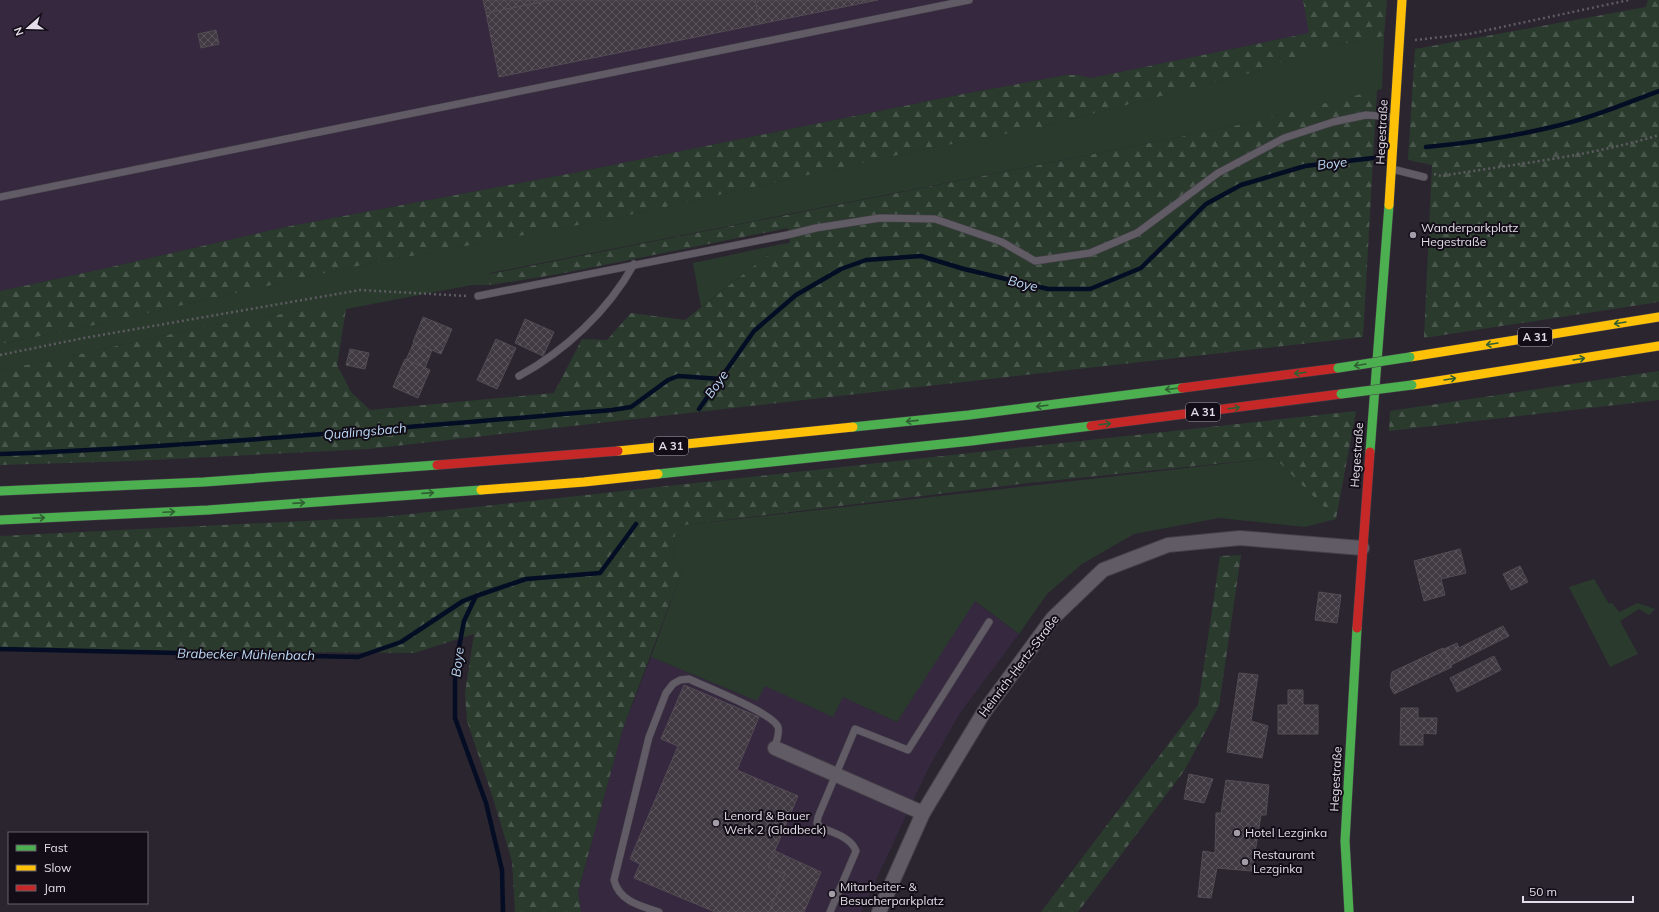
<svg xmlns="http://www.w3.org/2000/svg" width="1659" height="912" font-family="Mulish,sans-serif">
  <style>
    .built { fill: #35283f }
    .grass { fill: #2a3b2e }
    .forest { fill: url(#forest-firs) }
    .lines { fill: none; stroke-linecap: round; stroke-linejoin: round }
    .stream { stroke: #040d24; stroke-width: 4.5 }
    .building { fill: url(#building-cross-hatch); stroke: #534c53 }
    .lane-casing { stroke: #464049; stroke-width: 8 }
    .street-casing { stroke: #464049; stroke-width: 16 }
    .fast-casing { stroke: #464049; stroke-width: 10 }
    .slow-casing { stroke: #464049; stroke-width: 10 }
    .jam-casing { stroke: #464049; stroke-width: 10 }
    .path { stroke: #5f5b63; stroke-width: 2.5; stroke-dasharray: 2 3; stroke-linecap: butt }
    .lane { stroke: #605b64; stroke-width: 7 }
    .street { stroke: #605b64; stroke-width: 14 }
    .fast { stroke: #4caf50; stroke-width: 9 }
    .slow { stroke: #ffc107; stroke-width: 9 }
    .jam { stroke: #c62828; stroke-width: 9 }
    .fast-bridge-casing { stroke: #464049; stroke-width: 10; stroke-linecap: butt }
    .fast-bridge { stroke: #4caf50; stroke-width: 9 }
    .oneway { stroke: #2f5e33 }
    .poi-dot { fill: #a39da8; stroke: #120d16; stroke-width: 1.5 }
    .labels { text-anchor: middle; stroke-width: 4; stroke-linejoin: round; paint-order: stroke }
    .shield { fill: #120d16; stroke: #a59faa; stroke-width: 1 }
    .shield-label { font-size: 11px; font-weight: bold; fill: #e4dde9 }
    .street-label { font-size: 12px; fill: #e4dde9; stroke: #120d16 }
    .poi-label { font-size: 12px; fill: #e4dde9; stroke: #120d16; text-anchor: start }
    .water-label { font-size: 13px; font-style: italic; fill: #bddaf9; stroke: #120d16 }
  </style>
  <defs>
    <pattern id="forest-firs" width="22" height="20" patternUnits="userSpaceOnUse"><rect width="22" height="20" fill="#2a3b2e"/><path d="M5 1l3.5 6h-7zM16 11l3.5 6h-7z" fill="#49574c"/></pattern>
    <pattern id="building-cross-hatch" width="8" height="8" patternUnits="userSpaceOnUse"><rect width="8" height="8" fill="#423a43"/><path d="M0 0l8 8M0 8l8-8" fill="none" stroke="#5d565e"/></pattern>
  </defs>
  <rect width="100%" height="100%" fill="#2b2530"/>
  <g class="built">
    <polygon points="0,0 1303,0 1310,33 1091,78 1077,75 1066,75 958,95 573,173 285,227 98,270 0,291"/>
    <polygon points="973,600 1019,634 960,713 929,767 861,912 581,912 578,893 623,728 651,657 756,701 764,685 833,717 843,697 897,722"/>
  </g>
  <g class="grass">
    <polygon points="1384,36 1382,89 1230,127 490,273 489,281 490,285 472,285 346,309 311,309 203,327 71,356 0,370 0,344 90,326 347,268 611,219 911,152 1041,127 1262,70 1286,60 1325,47"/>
    <polygon points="782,244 701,307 693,263"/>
    <polygon points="1275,458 1336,519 1305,527 1219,518 1134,534 1082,564 1047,594 1019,634 975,601 897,722 843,697 833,717 765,686 757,701 651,657 682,571 672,565 676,526"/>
    <polygon points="1594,579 1609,604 1612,603 1619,612 1638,603 1655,609 1649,615 1639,609 1620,621 1638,654 1610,667 1569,587"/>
  </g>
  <g class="forest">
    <polygon points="1303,0 1387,0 1384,36 1325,47 1286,60 1262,70 1041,127 911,152 611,219 347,268 90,326 0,344 0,291 98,270 285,227 573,173 958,95 1066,75 1077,75 1091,78 1309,33"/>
    <polygon points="1648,0 1659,0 1659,302 1424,338 1432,165 1408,160 1415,49 1646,7"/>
    <polygon points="1377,90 1363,337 369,449 131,461 0,465 0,370 71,356 203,327 311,309 346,309 337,365 351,392 370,410 554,393 582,339 607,340 631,313 685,320 782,244 790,243 788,228 559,274 490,285 489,281 490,274 1230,127"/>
    <polygon points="1659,371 1659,400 1389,431 1390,411"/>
    <polygon points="1356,411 1336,519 1275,458 1028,483 676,526 672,564 682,571 623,728 578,892 581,912 515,912 512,861 492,795 467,721 465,693 474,634 414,653 0,649 0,536 383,517"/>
    <polygon points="1241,555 1219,706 1184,771 1078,912 1041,912 1198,705 1220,556"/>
  </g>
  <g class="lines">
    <g class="stream">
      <path d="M 1426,147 C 1469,143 1510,137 1552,127 C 1589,119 1624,104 1659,91"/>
      <polyline points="699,409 754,331 796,295 841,269 866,260 921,256 964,269 1048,289 1090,289 1141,268 1206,204 1241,185 1305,166 1373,158"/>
      <path d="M 0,454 C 204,446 408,427 612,410 L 631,407 L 668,380 L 678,376 L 721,379"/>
      <polyline points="0,649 358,657 401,642 463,601 476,596"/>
      <polyline points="503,912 502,870 486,803 455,718 455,668 464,621 476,596 526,579 600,573 636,524"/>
    </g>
  </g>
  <g class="building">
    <polygon points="483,0 552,0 486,13"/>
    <polygon points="552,0 755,0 760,24 499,77 486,13"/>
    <polygon points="755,0 878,0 760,24"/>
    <polygon points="216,30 219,44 201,48 198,34"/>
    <polygon points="423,317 452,329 441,354 413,342"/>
    <polygon points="525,319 554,332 543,356 515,343"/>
    <polygon points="496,339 516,348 497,389 477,380"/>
    <polygon points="414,342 432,350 425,368 406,360"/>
    <polygon points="350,349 369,353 365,369 346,365"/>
    <polygon points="405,359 430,370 418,398 393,387"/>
    <polygon points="1460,549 1466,573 1441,579 1445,595 1424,601 1414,561"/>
    <polygon points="1520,566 1528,582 1511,590 1503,574"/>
    <polygon points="1319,592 1341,595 1337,623 1315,620"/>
    <polygon points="1503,626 1509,636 1451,665 1444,649 1457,643 1459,648"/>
    <polygon points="1443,648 1452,667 1394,694 1390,686 1392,672"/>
    <polygon points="1494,656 1501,670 1457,692 1450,678"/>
    <polygon points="1239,673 1258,675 1251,721 1268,726 1262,758 1227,752"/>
    <polygon points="684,685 759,717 737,770 798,796 768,867 785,874 769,912 715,912 634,878 640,864 630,859 678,746 661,739"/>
    <polygon points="1288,690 1303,690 1303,705 1318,705 1318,734 1278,734 1278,705 1288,705"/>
    <polygon points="1401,708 1418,708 1418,718 1437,718 1436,734 1423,733 1423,745 1400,745"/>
    <polygon points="1189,774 1213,779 1204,803 1184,799"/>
    <polygon points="1226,780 1269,785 1266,815 1261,815 1252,871 1217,868 1211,898 1198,897 1203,851 1215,853 1216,813 1221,813"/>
    <polygon points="775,851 821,872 804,912 769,912 785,874 768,867"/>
  </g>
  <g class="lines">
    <g class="lane-casing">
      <g id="lane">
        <polyline points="1392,169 1424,177"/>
        <polyline points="0,197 969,0"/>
        <polyline points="478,296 787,235 816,228 880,218 935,219 1002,242 1035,261 1090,253 1137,233 1218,173 1284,138 1333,122 1366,115 1394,117"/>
        <path d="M 519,376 C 565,351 608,311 634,264"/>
        <path d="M 659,912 C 640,906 619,901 614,880 L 649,737 L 666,693 L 673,684 L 680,680 L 689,679 C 706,687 773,713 778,727 C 780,732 776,742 775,748"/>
        <path d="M 830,912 L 856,851 C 851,837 833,833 820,827 L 817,823 L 818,817 L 855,729 L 908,750 L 989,622"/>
      </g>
    </g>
    <g class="street-casing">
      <g id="street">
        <polyline points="775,748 923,813"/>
        <polyline points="879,912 923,813 984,712 1053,618 1103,570 1168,545 1240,538 1362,548"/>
      </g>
    </g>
    <g class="fast-casing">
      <g id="fast">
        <polyline points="853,427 969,415 1182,388"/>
        <polyline points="1370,452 1389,205"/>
        <polyline points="658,474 971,441 1091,426"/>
        <polyline points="0,491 204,482 437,465"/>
        <polyline points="0,520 208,510 481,490"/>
        <polyline points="1349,912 1345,841 1357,628"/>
      </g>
    </g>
    <g class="slow-casing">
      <g id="slow">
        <polyline points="1389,205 1402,0"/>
        <polyline points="1410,357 1659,317"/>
        <polyline points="1412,385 1659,346"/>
        <polyline points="618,451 853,427"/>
        <polyline points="481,490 584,482 658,474"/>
      </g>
    </g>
    <g class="jam-casing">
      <g id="jam">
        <polyline points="1182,388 1338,368"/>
        <polyline points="1091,426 1341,394"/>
        <polyline points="437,465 618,451"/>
        <polyline points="1357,628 1370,452"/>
      </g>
    </g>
    <g class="path">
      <polyline points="1415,40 1469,34 1629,0"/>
      <path d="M 1434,174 L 1441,176 C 1514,164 1588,157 1659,135"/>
      <polyline points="0,355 84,338 360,290 467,296"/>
    </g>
    <use href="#lane" class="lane"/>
    <use href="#street" class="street"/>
    <use href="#fast" class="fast"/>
    <use href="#slow" class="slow"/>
    <use href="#jam" class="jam"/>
    <g class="fast-bridge-casing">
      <g id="fast-bridge">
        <polyline points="1338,368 1410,357"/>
        <polyline points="1341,394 1412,385"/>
      </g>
    </g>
    <use href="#fast-bridge" class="fast-bridge"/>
  </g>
  <defs><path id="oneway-shaft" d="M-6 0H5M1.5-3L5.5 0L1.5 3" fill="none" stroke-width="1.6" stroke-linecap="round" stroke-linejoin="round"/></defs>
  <g class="oneway">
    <use href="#oneway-shaft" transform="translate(1620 323) rotate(171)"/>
    <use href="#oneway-shaft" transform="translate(1492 344) rotate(171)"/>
    <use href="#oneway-shaft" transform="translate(1579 359) rotate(-9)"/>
    <use href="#oneway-shaft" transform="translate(1360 365) rotate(171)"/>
    <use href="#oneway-shaft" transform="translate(1300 373) rotate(173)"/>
    <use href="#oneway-shaft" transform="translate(1450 379) rotate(-9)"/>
    <use href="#oneway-shaft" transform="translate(1171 389) rotate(173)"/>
    <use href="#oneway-shaft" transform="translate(1042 406) rotate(173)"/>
    <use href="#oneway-shaft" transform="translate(1234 408) rotate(-7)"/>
    <use href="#oneway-shaft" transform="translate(912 421) rotate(174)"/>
    <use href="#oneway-shaft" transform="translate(1105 424) rotate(-7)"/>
    <use href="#oneway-shaft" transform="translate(428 493) rotate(-4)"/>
    <use href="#oneway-shaft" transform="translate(299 503) rotate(-4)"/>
    <use href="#oneway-shaft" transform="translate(169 512) rotate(-3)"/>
    <use href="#oneway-shaft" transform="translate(39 518) rotate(-3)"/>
  </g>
  <g class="poi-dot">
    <circle cx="1413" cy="235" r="4"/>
    <circle cx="716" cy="823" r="4"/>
    <circle cx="1237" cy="833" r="4"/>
    <circle cx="1245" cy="862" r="4"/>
    <circle cx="832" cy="894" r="4"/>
  </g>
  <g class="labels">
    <g class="shield">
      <rect x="1518" y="328" width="34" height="18" rx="3"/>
      <rect x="1186" y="403" width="34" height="18" rx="3"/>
      <rect x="654" y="437" width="34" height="18" rx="3"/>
    </g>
    <g class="shield-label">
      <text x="1535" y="341">A 31</text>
      <text x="1203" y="416">A 31</text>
      <text x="671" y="450">A 31</text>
    </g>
    <g class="street-label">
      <text transform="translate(1382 132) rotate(-87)" y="4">Hegestraße</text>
      <text transform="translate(1357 455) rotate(-86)" y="4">Hegestraße</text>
      <text transform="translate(1019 666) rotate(-53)" y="4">Heinrich-Hertz-Straße</text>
      <text transform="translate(1336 779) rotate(-87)" y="4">Hegestraße</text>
    </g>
    <g class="poi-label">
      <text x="1421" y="232">Wanderparkplatz<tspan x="1421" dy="14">Hegestraße</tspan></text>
      <text x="724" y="820">Lenord &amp; Bauer<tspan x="724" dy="14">Werk 2 (Gladbeck)</tspan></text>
      <text x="1245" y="837">Hotel Lezginka</text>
      <text x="1253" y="859">Restaurant<tspan x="1253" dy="14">Lezginka</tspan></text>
      <text x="840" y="891">Mitarbeiter- &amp;<tspan x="840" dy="14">Besucherparkplatz</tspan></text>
    </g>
    <g class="water-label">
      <text transform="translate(1332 163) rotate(-7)" y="5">Boye</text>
      <text transform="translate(1023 283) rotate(13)" y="5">Boye</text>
      <text transform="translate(716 384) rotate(-55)" y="5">Boye</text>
      <text transform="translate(365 431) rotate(-5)" y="5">Quälingsbach</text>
      <text transform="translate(246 654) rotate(1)" y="5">Brabecker Mühlenbach</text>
      <text transform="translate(457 662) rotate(-83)" y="5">Boye</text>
    </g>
  </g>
  <rect x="8" y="832" width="140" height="72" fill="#120d16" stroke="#66606a"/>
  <rect x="16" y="845" width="20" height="6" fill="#4caf50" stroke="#66606a"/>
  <text x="44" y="852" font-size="12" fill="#e4dde9">Fast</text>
  <rect x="16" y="865" width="20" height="6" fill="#ffc107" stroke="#66606a"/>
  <text x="44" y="872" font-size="12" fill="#e4dde9">Slow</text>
  <rect x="16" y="885" width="20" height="6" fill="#c62828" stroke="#66606a"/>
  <text x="44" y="892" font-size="12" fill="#e4dde9">Jam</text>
  <g transform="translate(28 28) rotate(250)" stroke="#120d16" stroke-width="3" paint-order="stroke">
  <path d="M0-3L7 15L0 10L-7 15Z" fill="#e4dde9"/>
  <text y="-6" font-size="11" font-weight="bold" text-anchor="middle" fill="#e4dde9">N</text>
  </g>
  <path d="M1523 896v6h110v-6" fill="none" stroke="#e4dde9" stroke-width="2"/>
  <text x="1529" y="896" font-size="12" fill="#e4dde9" stroke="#120d16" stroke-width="3" paint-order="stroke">50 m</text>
</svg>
